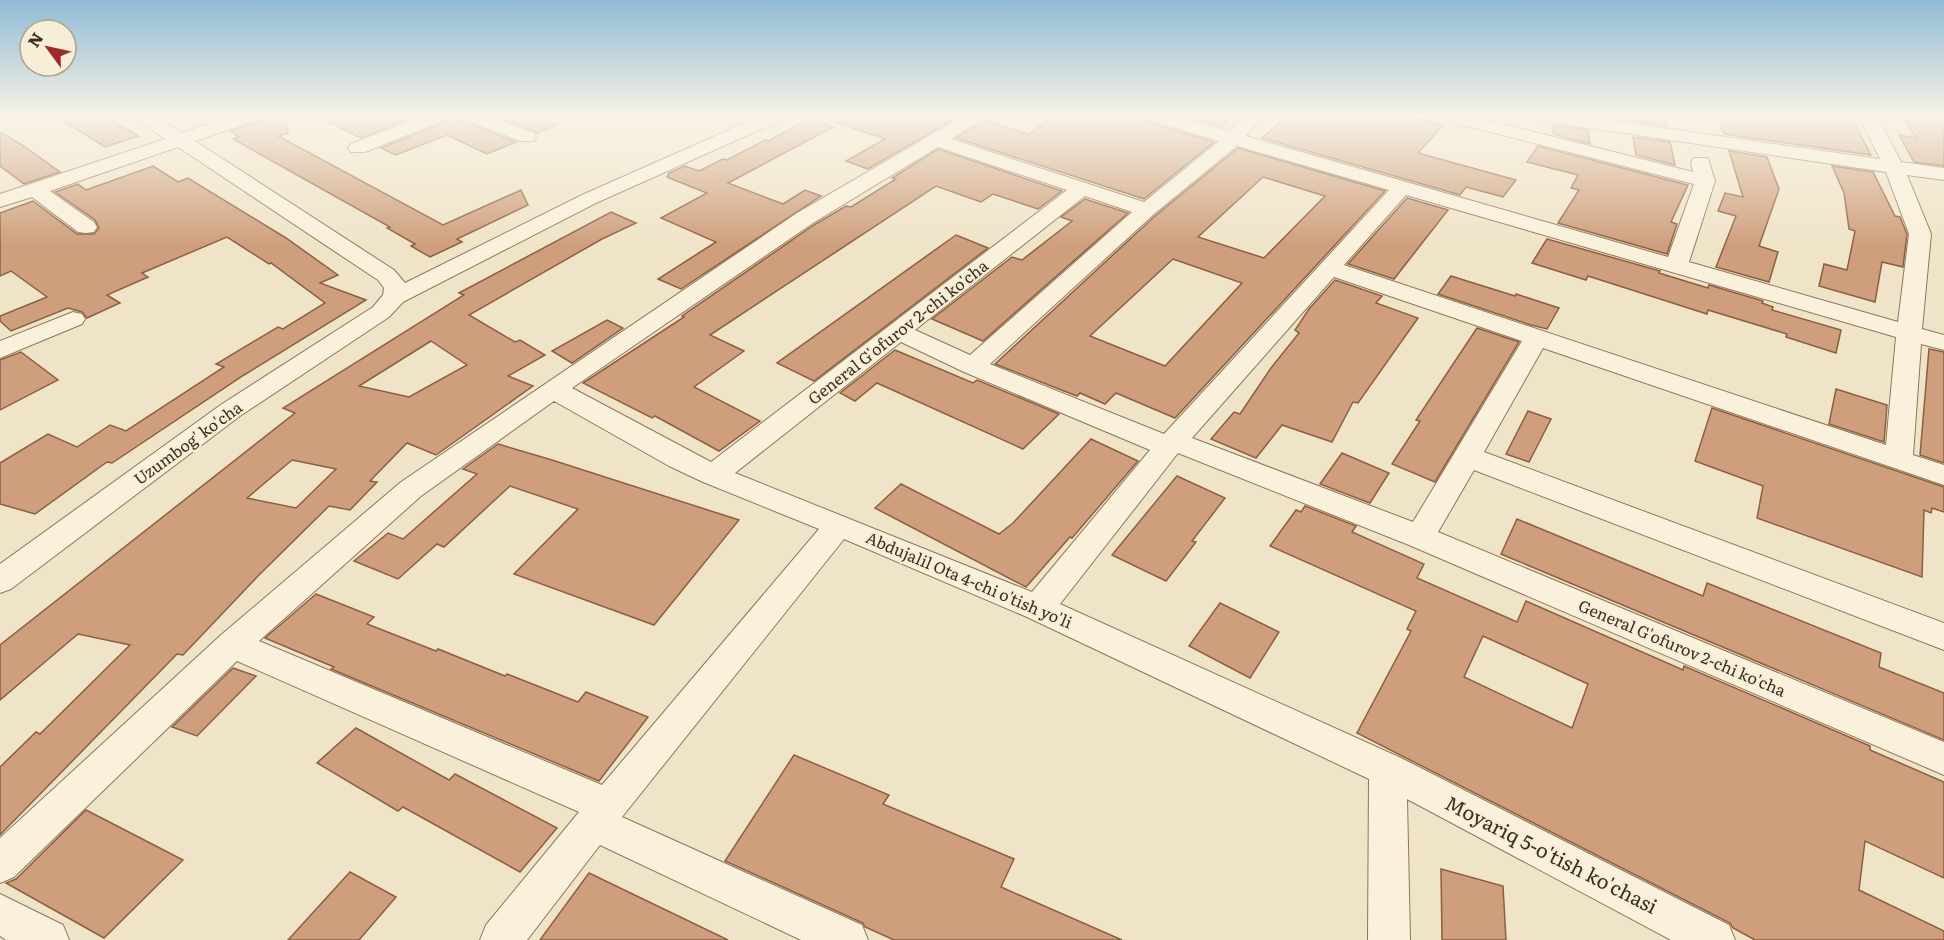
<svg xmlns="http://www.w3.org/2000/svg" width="1944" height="940" font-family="Literata,serif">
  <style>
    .building { fill: #cf9f7d; stroke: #8d5f41; stroke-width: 1.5; fill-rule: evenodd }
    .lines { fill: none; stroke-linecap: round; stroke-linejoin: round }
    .minor-casing { stroke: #8d765c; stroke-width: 2 }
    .minor { fill: #faf1dc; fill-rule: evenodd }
    .labels { text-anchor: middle; stroke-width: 4.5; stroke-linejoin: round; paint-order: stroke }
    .street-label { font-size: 16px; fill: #3d2e20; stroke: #f7eed8 }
    .near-street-label { font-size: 20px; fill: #3d2e20; stroke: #f7eed8 }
  </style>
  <rect width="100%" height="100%" fill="#f0e4c8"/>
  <g class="building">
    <polygon points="52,114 102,114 138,136 105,147"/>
    <polygon points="267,114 285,114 288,133 278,136 443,225 521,190 528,205 457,239 462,242 430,257 411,246 415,244 387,228 390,227 233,139 239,137 230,131 263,120"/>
    <polygon points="313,114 422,114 361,138"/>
    <polygon points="454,114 460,120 516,142 487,154 447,135 396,155 381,148 450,120"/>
    <polygon points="489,114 532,114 557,125 537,133"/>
    <polygon points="819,114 825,125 833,127 728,183 783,204 805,190 821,196 681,289 658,279 716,242 661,218 707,193 667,177 669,173 685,166 699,171 723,159 727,160 765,140 768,141"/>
    <polygon points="822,114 963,114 868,169 846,161 885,139 821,117"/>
    <polygon points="1059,114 1137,114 1141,120 1214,142 1144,199 956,138 984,120 1028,134"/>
    <polygon points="1175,114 1236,114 1221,126"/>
    <polygon points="1290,114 1398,114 1443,125 1418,153 1516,180 1503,197 1466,187 1460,195 1262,138"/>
    <polygon points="1629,114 1664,114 1667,126 1631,121"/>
    <polygon points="1717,114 1758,120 1759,114 1850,114 1871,155 1724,134"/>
    <polygon points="1902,114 1937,114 1944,125 1944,166 1914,162 1899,135 1916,138"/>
    <polygon points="1553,125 1588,130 1590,144 1553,134"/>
    <polygon points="0,132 25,147 60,172 24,184 0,166"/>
    <polygon points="1633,137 1670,142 1675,165 1636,155"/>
    <polygon points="1538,146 1688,185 1671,222 1677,224 1667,254 1558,223 1579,190 1571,188 1578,175 1527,162"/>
    <path d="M 1238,148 L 1385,191 L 1175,418 L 1116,393 L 1105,404 L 1080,393 L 1077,396 L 995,364 L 1155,216 ZM 1263,177 L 1325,196 L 1264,258 L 1198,237 ZM 1173,259 L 1242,283 L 1165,366 L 1090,336 Z"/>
    <polygon points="938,149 1062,191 1038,209 993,194 981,202 936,186 710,335 744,351 694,387 760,421 719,451 655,416 652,418 583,383 684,317 682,316 814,225 846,206 851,207 896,179 892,178"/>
    <polygon points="1729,151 1767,157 1779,189 1759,246 1778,252 1769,282 1716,267 1736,216 1718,211 1725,193 1743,197"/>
    <polygon points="153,166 178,182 188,178 286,238 338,275 320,283 366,300 244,375 112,463 107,462 35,514 0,504 0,463 48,434 77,447 110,425 126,431 224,367 216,364 278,327 283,329 325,303 271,263 269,264 227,237 142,273 148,277 107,295 120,303 87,318 82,312 68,308 11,331 0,321 0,316 47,297 11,271 0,276 0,213 33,201 77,234 94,234 99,228 95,220 55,192 78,184 86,190"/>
    <polygon points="1832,166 1873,172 1895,216 1900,217 1907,234 1903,267 1882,262 1875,302 1819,286 1824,264 1847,270 1855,231 1849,229 1844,193"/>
    <polygon points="1407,198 1448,210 1394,279 1348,264"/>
    <polygon points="1085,199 1128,213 983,341 932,319 1012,257 1022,260 1072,221 1061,217"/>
    <path d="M 611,212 L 636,223 L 602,239 L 469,315 L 515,342 L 520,340 L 545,355 L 508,376 L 533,386 L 436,455 L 407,443 L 370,481 L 377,482 L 350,510 L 329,506 L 258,576 L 183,655 L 177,654 L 0,835 L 0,767 L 36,732 L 40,734 L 130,645 L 78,634 L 0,700 L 0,645 L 295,413 L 283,408 L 464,295 L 459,293 ZM 431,341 L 467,365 L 409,397 L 359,386 ZM 292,460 L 336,469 L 296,508 L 247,498 Z"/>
    <polygon points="956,235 988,248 814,381 777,363"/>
    <polygon points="1547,239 1660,271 1659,273 1708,288 1709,285 1763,301 1762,303 1773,307 1772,310 1841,330 1836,353 1786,337 1787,334 1708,310 1707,314 1588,276 1586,280 1532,263"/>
    <polygon points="1451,276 1515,296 1516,294 1559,308 1547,329 1531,325 1438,294"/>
    <polygon points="1335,280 1382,296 1376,303 1418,318 1358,403 1353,402 1332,442 1282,425 1256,458 1211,439 1234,412 1240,414 1271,368 1299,333 1295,330 1309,309"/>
    <polygon points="607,320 623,328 572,363 552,351"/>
    <polygon points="1477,328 1519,342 1435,482 1392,464 1420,421 1416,420"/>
    <polygon points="1929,349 1944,352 1944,463 1920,455"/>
    <polygon points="895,350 973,383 977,380 1059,414 1023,449 877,383 855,401 840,393"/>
    <polygon points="21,352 58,380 0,410 0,360"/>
    <polygon points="1836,389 1887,405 1884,442 1829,424"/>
    <polygon points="1712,408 1944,487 1944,512 1932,508 1931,513 1924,510 1922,577 1757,518 1763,486 1695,461"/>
    <polygon points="1528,411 1551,419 1529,462 1506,454"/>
    <polygon points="1091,439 1138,461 1072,538 1070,537 1026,587 875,508 901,484 999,534 1013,523"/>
    <polygon points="498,444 552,460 739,520 654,625 514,574 578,509 510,486 444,547 437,544 398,579 354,561 388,533 403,539 477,474 463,469"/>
    <polygon points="1342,453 1389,473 1370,503 1320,484"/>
    <polygon points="1177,476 1225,498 1192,541 1196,542 1166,581 1112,555"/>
    <path d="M 1305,506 L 1356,526 L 1352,532 L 1424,564 L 1417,578 L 1517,622 L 1526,601 L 1683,670 L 1684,666 L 1870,746 L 1870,750 L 1944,782 L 1944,878 L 1865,841 L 1859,890 L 1944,931 L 1944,940 L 1755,940 L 1733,928 L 1730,923 L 1357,733 L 1411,631 L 1407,629 L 1416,611 L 1270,546 L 1296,510 L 1301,512 ZM 1483,636 L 1588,684 L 1572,728 L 1464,677 Z"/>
    <polygon points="1517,519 1703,596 1707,583 1881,653 1879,667 1944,693 1944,740 1501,554"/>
    <polygon points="316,594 374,617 367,624 436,651 438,649 505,676 507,674 578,702 586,692 648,717 599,781 331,669 334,667 265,638"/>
    <polygon points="1220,603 1279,632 1250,678 1189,646"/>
    <polygon points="233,668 256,676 197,736 172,727"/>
    <polygon points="356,728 449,780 455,774 557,828 520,872 403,807 398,811 317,763"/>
    <polygon points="794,755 889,795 883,804 1014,859 1001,887 1122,940 894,940 865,927 863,923 725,861"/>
    <polygon points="86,810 183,860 104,938 6,883 16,879"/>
    <polygon points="1441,869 1503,886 1506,940 1442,940"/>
    <polygon points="350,872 396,897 359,940 288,940"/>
    <polygon points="589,873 728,940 540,940"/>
  </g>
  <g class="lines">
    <g class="minor-casing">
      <g id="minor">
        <polygon points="131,114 152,114 182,133 239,114 265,114 262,118 195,141 394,270 405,283 582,195 765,114 789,114 786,118 596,203 403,302 389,317 240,416 11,589 0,593 0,564 222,404 373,307 383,295 384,288 378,280 178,147 50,191 94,222 97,227 94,232 86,233 78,232 32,197 0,207 0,194 165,139"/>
        <polygon points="427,114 452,114 449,118 365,152 351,152 348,148 351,144"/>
        <polygon points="458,114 483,114 534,133 536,137 534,141 520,141 461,118"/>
        <path d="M 967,114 L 989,114 L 951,139 L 1144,202 L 1219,141 L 1142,118 L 1139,114 L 1167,114 L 1229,131 L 1245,114 L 1264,114 L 1246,136 L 1668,257 L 1694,184 L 1436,118 L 1433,114 L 1463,114 L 1693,172 L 1691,162 L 1694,158 L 1708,158 L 1715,181 L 1689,262 L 1898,322 L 1909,234 L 1886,172 L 1529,119 L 1523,118 L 1520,114 L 1565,114 L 1880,159 L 1858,114 L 1876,114 L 1901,162 L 1944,168 L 1944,180 L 1907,175 L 1931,234 L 1922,329 L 1944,335 L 1944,350 L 1921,344 L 1913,455 L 1944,465 L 1944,485 L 1543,348 L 1484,452 L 1944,623 L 1944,650 L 1474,470 L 1438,532 L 1944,742 L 1944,775 L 1409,545 L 1178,453 L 1060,604 L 1401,758 L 1729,925 L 1735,940 L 1671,940 L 1407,799 L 1410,940 L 1368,940 L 1369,779 L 1027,617 L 844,539 L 622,817 L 862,925 L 868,940 L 801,940 L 600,845 L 527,940 L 480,940 L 486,925 L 579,812 L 237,661 L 14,877 L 0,883 L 0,838 L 221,635 L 401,482 L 797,213 ZM 1237,146 L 1389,190 L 1164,434 L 990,364 L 1154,214 ZM 938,147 L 1067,190 L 711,462 L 572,388 L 813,223 ZM 1406,195 L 1896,337 L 1886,445 L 1344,265 ZM 1085,196 L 1132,212 L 970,355 L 915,330 ZM 1334,277 L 1522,341 L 1413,522 L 1192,438 ZM 901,342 L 964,372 L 1150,450 L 1032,592 L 735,473 ZM 554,401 L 669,466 L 703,482 L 819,529 L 602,785 L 259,641 L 421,496 Z"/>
        <polygon points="73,312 82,314 85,319 82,324 0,358 0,341"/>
        <polygon points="0,894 63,925 69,940 6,940 0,936"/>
      </g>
    </g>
    <use href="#minor" class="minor"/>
  </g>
  <linearGradient id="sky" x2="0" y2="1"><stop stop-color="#8fbad6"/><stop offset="0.47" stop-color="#f8f3e6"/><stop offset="1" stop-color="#f8f3e6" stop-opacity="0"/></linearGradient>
  <rect width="1944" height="245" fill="url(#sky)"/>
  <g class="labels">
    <g class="street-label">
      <text transform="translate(898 332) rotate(-38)" y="6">General G'ofurov 2-chi ko'cha</text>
      <text transform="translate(188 443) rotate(-36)" y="6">Uzumbog' ko'cha</text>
      <text transform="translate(969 580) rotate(23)" y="6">Abdujalil Ota 4-chi o'tish yo'li</text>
      <text transform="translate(1682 648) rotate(23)" y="6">General G'ofurov 2-chi ko'cha</text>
    </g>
    <g class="near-street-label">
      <text transform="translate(1551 855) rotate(27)" y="7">Moyariq 5-o'tish ko'chasi</text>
    </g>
  </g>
  <g transform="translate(48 48) rotate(303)"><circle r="28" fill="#f7eed8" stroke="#ada18e" stroke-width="1.5"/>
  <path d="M0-4.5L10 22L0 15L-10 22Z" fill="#9e2a2b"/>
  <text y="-9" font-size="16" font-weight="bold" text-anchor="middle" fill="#3d2e20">N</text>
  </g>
</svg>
